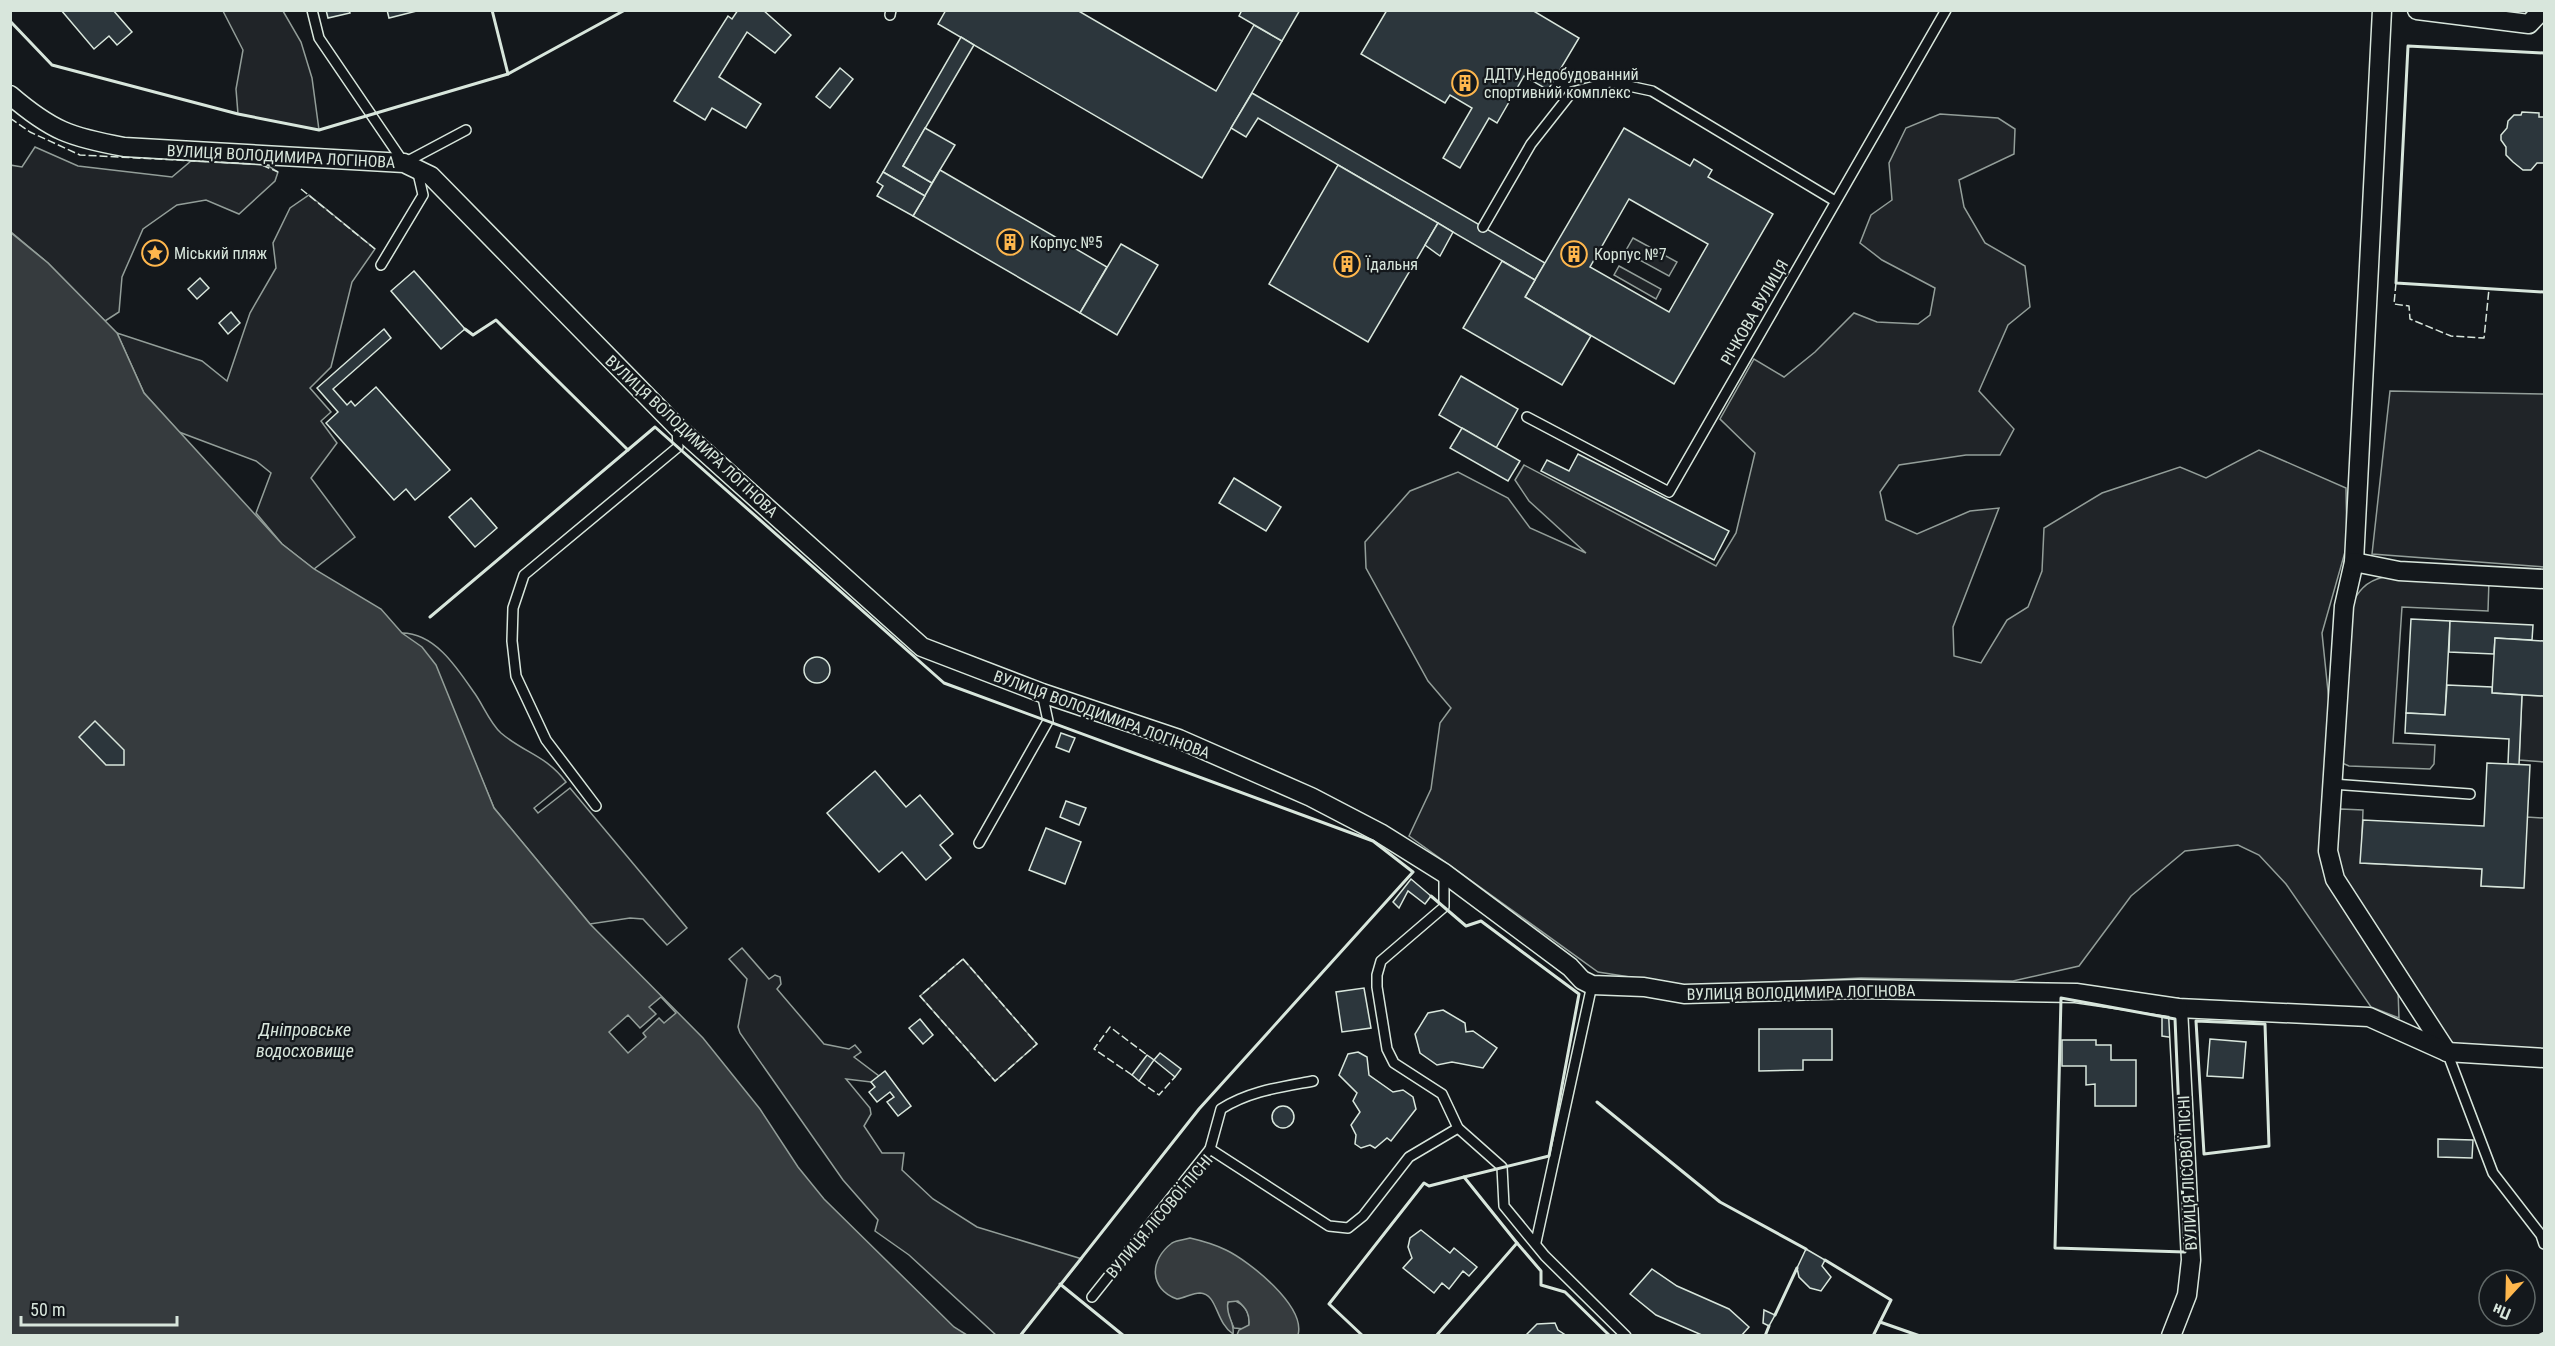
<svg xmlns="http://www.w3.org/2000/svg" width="2555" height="1346" font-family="'Roboto Condensed',sans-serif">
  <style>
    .green { fill: #202428; stroke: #939e99; stroke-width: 1.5 }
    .water { fill: #363b3e; stroke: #939e99; stroke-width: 1.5 }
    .pier { fill: #14181c; stroke: #939e99; stroke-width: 1.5 }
    .building { fill: #2c363c; stroke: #d8e6dc; stroke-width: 1.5; fill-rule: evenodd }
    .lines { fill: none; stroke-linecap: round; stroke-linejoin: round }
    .lane-casing { stroke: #d8e6dc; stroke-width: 12 }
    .street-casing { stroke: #d8e6dc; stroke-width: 21 }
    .lane { stroke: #14181c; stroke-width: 9 }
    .street { stroke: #14181c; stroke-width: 18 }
    .fence { stroke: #d8e6dc; stroke-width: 1.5; stroke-dasharray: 8 3; stroke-linecap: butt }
    .wall { stroke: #d8e6dc; stroke-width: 3 }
    .labels { text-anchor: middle; stroke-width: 4.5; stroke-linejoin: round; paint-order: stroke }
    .poi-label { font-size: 16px; fill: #d8e6dc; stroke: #14181c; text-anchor: start }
    .street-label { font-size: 16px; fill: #d8e6dc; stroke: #14181c }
    .water-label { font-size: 18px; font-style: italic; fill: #d8e6dc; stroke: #14181c }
  </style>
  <rect width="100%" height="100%" fill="#14181c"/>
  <g class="green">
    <polygon points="223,11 283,11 301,42 312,78 319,130 238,114 236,89 243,50"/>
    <polygon points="1940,114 1998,118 2015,129 2014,154 1959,180 1964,207 1985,243 2025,266 2030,307 2008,325 1979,391 2014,429 2000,455 1966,455 1899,465 1880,492 1886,520 1917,534 1970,511 1999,508 1953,627 1954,656 1981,663 2007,620 2028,607 2042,571 2044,528 2102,493 2180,467 2206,478 2259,450 2346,488 2347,545 2322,633 2330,711 2321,853 2398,989 2399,1018 2371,1007 2286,884 2259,855 2238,845 2185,851 2131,896 2079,966 2013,981 1861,978 1687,986 1598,972 1409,836 1431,789 1440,723 1451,708 1428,681 1366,568 1365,542 1410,491 1458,472 1508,498 1530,528 1586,553 1529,501 1515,480 1524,465 1716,566 1736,533 1755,453 1720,419 1754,359 1784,377 1815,352 1854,313 1877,322 1918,324 1930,315 1935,288 1882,260 1860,243 1871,215 1892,200 1889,163 1906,128"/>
    <polygon points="35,147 78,166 172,177 191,161 267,165 278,172 275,181 239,214 206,200 177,205 143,229 122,277 119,312 105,321 48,263 11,232 10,165 22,167"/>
    <polygon points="309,195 375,249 352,282 331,367 310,388 331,412 321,421 337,443 311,478 355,537 314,569 282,544 256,513 271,473 256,461 179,432 144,393 117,333 202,361 227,381 250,313 276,268 273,243 290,208"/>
    <polygon points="1633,238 1677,262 1669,276 1625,252"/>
    <polygon points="1619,266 1661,289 1656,299 1614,275"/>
    <polygon points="2390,391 2544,394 2544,567 2372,554"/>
    <path d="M 2384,577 L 2489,580 L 2488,611 L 2402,607 L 2393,743 L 2435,745 L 2434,764 L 2430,769 L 2349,766 L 2342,763 L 2349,608 C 2358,592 2365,581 2384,577 Z"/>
    <path d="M 402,633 C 434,633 456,666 473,691 C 483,704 489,722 501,733 C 524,753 546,755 566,782 L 534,808 L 538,813 L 570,788 L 687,928 L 667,945 L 643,919 L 630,918 L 590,924 L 494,808 L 462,732 Z"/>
    <polygon points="2522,695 2544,696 2544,762 2519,760"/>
    <polygon points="2341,809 2363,810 2361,863 2482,869 2481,886 2523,888 2527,817 2544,818 2544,1052 2456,1044 2446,1040 2337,866 2337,812"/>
    <polygon points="742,948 769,979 775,975 780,977 781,984 777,989 824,1044 849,1049 855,1045 861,1052 854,1057 879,1076 871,1082 846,1079 870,1108 871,1114 864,1126 882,1153 904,1153 902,1170 933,1199 977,1227 1082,1259 1020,1335 996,1335 909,1255 875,1231 878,1220 843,1180 740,1033 738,1027 747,979 729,959"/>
    <polygon points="963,959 1037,1044 995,1081 920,996"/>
    <path d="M 1233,1300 C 1244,1304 1250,1313 1249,1325 L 1245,1329 L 1234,1328 L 1226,1310 L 1228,1302 Z"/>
  </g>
  <g class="water">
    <polygon points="10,232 48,263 117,333 144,393 282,544 314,569 381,609 402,633 422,647 436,665 494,808 590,924 703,1038 760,1109 798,1167 824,1199 954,1327 967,1335 11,1335"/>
    <path d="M 1190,1238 C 1203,1241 1214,1244 1226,1250 C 1249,1261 1306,1306 1298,1335 L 1237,1335 L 1239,1330 L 1249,1325 C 1250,1314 1246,1308 1238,1301 L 1228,1302 C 1225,1315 1235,1322 1233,1334 C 1215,1322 1218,1294 1200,1293 C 1192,1293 1185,1298 1177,1299 C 1149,1289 1149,1260 1172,1243 C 1177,1240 1184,1240 1190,1238 Z"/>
  </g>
  <polygon class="pier" points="661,997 676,1013 664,1023 659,1018 643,1033 646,1037 628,1053 609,1032 628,1015 640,1028 656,1014 649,1007"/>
  <g class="building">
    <polygon points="61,10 113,10 132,32 117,45 109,36 94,49"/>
    <polygon points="326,10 349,10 350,13 328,18"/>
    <polygon points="387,10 417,10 417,11 389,18"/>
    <polygon points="738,10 763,10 791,35 775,53 747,32 719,77 761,104 746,128 712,108 705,120 674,101 728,16 732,19"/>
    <polygon points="946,10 1077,10 1216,91 1254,25 1282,41 1202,178 938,24"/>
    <polygon points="1242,10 1300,10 1282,41 1239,16"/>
    <polygon points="1387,10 1532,10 1579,38 1548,90 1524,76 1497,123 1489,118 1460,168 1443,158 1472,108 1450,95 1445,103 1361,54"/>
    <polygon points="961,37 974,45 903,166 932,183 925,196 883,172"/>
    <polygon points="840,68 853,79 830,108 816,97"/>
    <polygon points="1252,93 1545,263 1535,280 1258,118 1246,137 1231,128"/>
    <polygon points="2522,112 2539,113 2539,117 2544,117 2544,163 2537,163 2531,170 2523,170 2513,162 2506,155 2506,147 2501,140 2501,135 2507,128 2508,121 2514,115 2521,115"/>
    <polygon points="925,128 955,145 932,183 903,166"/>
    <path d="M 1624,128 L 1690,166 L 1694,159 L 1712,170 L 1708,177 L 1773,214 L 1674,384 L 1525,297 ZM 1629,199 L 1708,244 L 1669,312 L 1590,267 Z"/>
    <polygon points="1338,165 1438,223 1368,342 1269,284"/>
    <polygon points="940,170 1107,267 1080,313 913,216"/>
    <polygon points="883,172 925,196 913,216 877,196 883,186 877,182"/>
    <polygon points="1438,223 1453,232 1440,256 1425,245"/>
    <polygon points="1121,244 1158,265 1117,335 1080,313"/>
    <polygon points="1502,261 1535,280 1525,297 1591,336 1562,385 1463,328"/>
    <polygon points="414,271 465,329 441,349 391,291"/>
    <polygon points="200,278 209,288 197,299 188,289"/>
    <polygon points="231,312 240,323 228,334 219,323"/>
    <polygon points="384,329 391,338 333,389 347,405 351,401 355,406 376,387 450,470 415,500 406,489 394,500 326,423 338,412 317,388"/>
    <polygon points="1461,376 1518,409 1496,448 1439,415"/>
    <polygon points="1462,428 1520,461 1508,481 1450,448"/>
    <polygon points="1578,454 1729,531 1714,560 1541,471 1547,460 1569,471"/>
    <polygon points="1234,478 1281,507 1266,531 1219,503"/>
    <polygon points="471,498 497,528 475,547 449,517"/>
    <polygon points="2411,619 2450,621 2445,715 2406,713"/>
    <polygon points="2450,621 2533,625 2532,640 2495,638 2494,654 2449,652"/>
    <polygon points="2495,638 2544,641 2544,696 2492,693"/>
    <circle cx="817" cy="670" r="13"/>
    <polygon points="2447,685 2492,687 2492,693 2522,695 2519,765 2508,764 2509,739 2405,733 2406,713 2445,715"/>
    <polygon points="95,721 124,750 124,765 106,765 79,737"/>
    <polygon points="1061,733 1075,738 1069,752 1056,747"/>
    <polygon points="2487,763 2530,765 2524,888 2481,886 2482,869 2360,863 2363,820 2484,826"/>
    <polygon points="875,771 906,807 920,795 953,834 940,845 951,858 926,880 902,852 879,872 827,813"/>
    <polygon points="1066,801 1086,808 1079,825 1060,817"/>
    <polygon points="1046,828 1081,842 1065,884 1029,870"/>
    <polygon points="1411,879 1431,896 1425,904 1408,891 1399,908 1393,902"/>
    <polygon points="1364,988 1371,1028 1342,1032 1336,992"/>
    <polygon points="1443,1010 1465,1023 1466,1032 1473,1031 1497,1048 1483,1068 1452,1062 1437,1065 1420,1053 1415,1034 1428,1013"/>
    <polygon points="2162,1017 2175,1019 2175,1038 2162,1036"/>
    <polygon points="920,1019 933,1035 923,1044 909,1028"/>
    <polygon points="1759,1029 1832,1029 1832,1060 1803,1060 1803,1070 1759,1071"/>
    <polygon points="2210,1039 2246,1042 2243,1078 2207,1076"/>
    <polygon points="2062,1040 2096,1040 2096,1045 2111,1045 2111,1060 2136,1060 2136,1106 2095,1106 2095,1084 2086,1085 2086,1066 2062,1066"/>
    <polygon points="1358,1052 1367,1057 1369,1075 1393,1092 1403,1090 1413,1097 1416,1109 1391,1141 1387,1138 1375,1148 1370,1145 1361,1148 1355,1144 1356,1135 1351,1125 1360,1112 1353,1101 1357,1093 1339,1075 1348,1054"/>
    <polygon points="1160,1053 1181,1069 1175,1077 1154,1060"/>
    <polygon points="1147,1055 1154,1060 1139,1081 1132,1075"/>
    <polygon points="885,1071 911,1106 898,1116 887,1102 894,1097 890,1092 877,1102 869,1092 875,1087 871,1082"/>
    <circle cx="1283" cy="1117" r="11"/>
    <polygon points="2438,1139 2473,1140 2472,1158 2438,1157"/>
    <polygon points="1421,1230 1450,1253 1454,1248 1477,1267 1469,1276 1463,1271 1449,1289 1442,1283 1434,1293 1403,1268 1412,1258 1408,1247 1410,1238"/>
    <polygon points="1806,1249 1825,1260 1822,1266 1831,1277 1821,1291 1810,1288 1799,1277 1797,1268"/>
    <polygon points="1652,1269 1677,1286 1729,1309 1749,1327 1741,1336 1704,1336 1656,1315 1630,1294"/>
    <polygon points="1764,1310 1775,1315 1769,1326 1763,1323"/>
    <polygon points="1555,1323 1558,1330 1567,1336 1525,1336 1537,1324"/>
  </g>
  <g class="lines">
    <g class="lane-casing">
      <g id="lane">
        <polyline points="312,10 319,38 404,163 466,130"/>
        <polyline points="890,15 891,10"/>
        <polyline points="1483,227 1531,144 1572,92 1610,82 1652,91 1835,201"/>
        <polyline points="381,265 423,195 417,169"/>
        <polyline points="1527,417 1669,492 1946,10"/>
        <polyline points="2332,784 2470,794"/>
        <polyline points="596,806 546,740 516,676 512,641 513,608 524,575 678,447 677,429"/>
        <polyline points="979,843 1048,721 1042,693"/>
        <polyline points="1444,874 1444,907 1381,961 1377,975 1377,987 1387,1049 1394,1063 1442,1094 1458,1128 1502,1167 1504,1206 1545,1256 1626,1336"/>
        <polyline points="2447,1052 2493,1173 2541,1235 2544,1244"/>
        <path d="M 1210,1149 L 1221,1109 C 1249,1091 1281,1087 1313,1081"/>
        <polyline points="1536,1242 1592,985"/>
        <polyline points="1092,1297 1210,1149 1329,1226 1348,1228 1363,1216 1409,1157 1458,1128"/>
      </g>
    </g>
    <g class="street-casing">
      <g id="street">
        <polyline points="2382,10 2354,562 2344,606 2328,851 2335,879 2447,1052"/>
        <polyline points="2417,10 2529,24 2542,10"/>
        <path d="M 10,95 C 52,131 70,137 124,147 L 404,163 L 431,176 L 677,427 L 922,647 L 1042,693 L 1179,739 L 1311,797 L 1380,833 L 1444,873 L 1570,967 L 1582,980 L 1592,985 L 1644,987 L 1684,994 L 1858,989 L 2076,993 L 2178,1008 L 2369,1017 L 2447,1052 L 2544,1058"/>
        <polyline points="2354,562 2399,571 2544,579"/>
        <polyline points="2171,1336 2187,1295 2191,1260 2178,1008"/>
      </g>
    </g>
    <use href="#lane" class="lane"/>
    <use href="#street" class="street"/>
    <g class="fence">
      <polyline points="10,118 30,132 80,155 253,164"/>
      <polyline points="262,165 278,172"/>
      <polyline points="301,189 375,249"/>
      <polyline points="2396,283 2394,304 2409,306 2410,319 2451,336 2484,338 2489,289"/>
      <polygon points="963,959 1037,1044 995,1081 920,996"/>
      <polyline points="1132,1075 1094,1049 1110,1027 1147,1055"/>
      <polyline points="1139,1081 1159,1095 1175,1077"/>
    </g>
    <g class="wall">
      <polyline points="492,10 508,74"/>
      <polyline points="10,21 52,65 238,114 319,130 508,74 625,10"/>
      <polyline points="2544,53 2408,46 2396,283 2544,292"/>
      <polyline points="465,329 473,335 496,320 628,450"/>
      <polyline points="430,617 655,427 944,683 1373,841 1413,872 1199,1109 1020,1336"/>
      <polyline points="1431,896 1466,926 1481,921 1579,994 1549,1156 1464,1177 1517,1243 1436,1336"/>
      <polygon points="2061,998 2175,1019 2185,1252 2055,1248"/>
      <polygon points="2196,1021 2265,1024 2269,1146 2204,1154"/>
      <polyline points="1597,1102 1720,1202 1806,1249"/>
      <polyline points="1517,1243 1541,1271 1541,1285 1565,1292 1610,1336"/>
      <polyline points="1825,1260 1891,1300 1873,1336"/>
      <polyline points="1060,1284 1124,1336"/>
      <polyline points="1775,1315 1797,1268"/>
      <polyline points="1880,1322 1920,1336"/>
      <polyline points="1363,1336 1329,1304 1424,1183 1429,1186 1464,1177"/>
      <polyline points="1765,1336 1769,1326"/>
      <polyline points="2538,1336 2544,1333"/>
    </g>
  </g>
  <defs>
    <g id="building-ring" transform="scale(1.35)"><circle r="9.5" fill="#14181c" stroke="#ffb74d" stroke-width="1.5"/><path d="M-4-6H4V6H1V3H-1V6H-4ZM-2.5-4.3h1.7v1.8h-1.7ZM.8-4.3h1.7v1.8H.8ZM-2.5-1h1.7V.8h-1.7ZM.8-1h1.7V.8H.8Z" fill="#ffb74d"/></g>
    <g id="sight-ring" transform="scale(1.35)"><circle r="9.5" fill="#14181c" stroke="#ffb74d" stroke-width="1.5"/><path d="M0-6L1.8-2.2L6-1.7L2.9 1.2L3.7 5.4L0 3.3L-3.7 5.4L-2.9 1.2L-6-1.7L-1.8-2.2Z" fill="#ffb74d"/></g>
  </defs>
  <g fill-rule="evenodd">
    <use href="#building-ring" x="1465" y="83"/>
    <use href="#building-ring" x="1010" y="242"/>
    <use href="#sight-ring" x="155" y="253"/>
    <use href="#building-ring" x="1574" y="254"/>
    <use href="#building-ring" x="1347" y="264"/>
  </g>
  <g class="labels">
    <g class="poi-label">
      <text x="1484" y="80">ДДТУ Недобудованний<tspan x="1484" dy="18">спортивний комплекс</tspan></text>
      <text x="1030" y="248">Корпус №5</text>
      <text x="174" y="259">Міський пляж</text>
      <text x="1594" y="260">Корпус №7</text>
      <text x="1366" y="270">Їдальня</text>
    </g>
    <g class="street-label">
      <text transform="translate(281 156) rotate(3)" y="6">ВУЛИЦЯ ВОЛОДИМИРА ЛОГІНОВА</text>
      <text transform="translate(1754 312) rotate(-60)" y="6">РІЧКОВА ВУЛИЦЯ</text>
      <text transform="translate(692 436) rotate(43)" y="6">ВУЛИЦЯ ВОЛОДИМИРА ЛОГІНОВА</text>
      <text transform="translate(1102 714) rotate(20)" y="6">ВУЛИЦЯ ВОЛОДИМИРА ЛОГІНОВА</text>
      <text transform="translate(1801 992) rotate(-1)" y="6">ВУЛИЦЯ ВОЛОДИМИРА ЛОГІНОВА</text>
      <text transform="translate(2187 1173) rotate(-93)" y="6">ВУЛИЦЯ ЛІСОВОЇ ПІСНІ</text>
      <text transform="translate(1159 1216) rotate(-50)" y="6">ВУЛИЦЯ ЛІСОВОЇ ПІСНІ</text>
    </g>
    <g class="water-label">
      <text x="305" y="1036">Дніпровське<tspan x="305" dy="21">водосховище</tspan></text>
    </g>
  </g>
  <rect width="2555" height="1346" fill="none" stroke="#d8e6dc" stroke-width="24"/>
  <g transform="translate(2507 1298) rotate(202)"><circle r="28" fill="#14181c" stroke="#626a69" stroke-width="1.5"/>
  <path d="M0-4.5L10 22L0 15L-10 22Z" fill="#ffb74d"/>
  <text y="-9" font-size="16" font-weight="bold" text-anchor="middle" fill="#d8e6dc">Пн</text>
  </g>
  <path d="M21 1316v9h156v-9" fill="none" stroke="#d8e6dc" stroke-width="3"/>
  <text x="30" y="1316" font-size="18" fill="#d8e6dc" stroke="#14181c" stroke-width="4.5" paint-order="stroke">50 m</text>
</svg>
